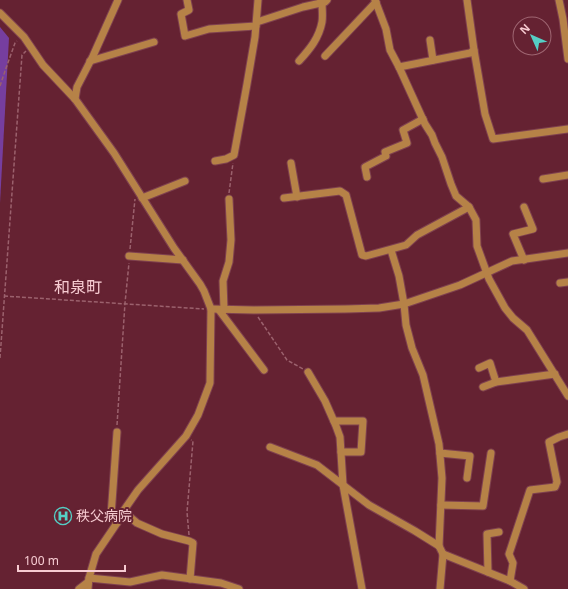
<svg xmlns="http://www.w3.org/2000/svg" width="568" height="589" font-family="'Noto Sans','Noto Sans JP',sans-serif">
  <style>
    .green { fill: #763e9f }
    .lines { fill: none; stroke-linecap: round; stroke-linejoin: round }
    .minor-casing { stroke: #7f414f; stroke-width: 9 }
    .path { stroke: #9b616d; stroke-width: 1.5; stroke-dasharray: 4 2; stroke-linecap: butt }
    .minor { stroke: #b68247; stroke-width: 7 }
    .labels { text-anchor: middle; stroke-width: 4; stroke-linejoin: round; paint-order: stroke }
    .poi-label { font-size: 14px; fill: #f7ccd2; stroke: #652232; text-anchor: start }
    .quarter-label { font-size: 16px; fill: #f7ccd2; stroke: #652232 }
  </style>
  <rect width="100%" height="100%" fill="#652232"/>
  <polygon class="green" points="0,27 9,38 0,203"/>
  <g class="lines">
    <g class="minor-casing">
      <g id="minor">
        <polyline points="187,0 189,10 181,14 185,36 209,29 256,26"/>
        <polyline points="375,0 386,29 390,50 399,67 425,124 432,135 435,143 442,157 451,184 456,196 469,207 476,220 477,246 489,279 505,308 513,318 527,330 568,396"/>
        <polyline points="467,0 474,50"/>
        <polyline points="559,0 563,19 568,59"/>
        <polyline points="0,13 24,37 43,65 75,99 114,153 174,248 200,284 204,291 211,309 210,383 198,415 186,436 138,490 122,513 117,523 96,554 89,578 88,589"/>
        <polyline points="257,22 303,7 325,2 327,0"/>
        <polyline points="430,40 433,60"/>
        <polyline points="325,56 376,2"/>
        <polyline points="90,61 154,42"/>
        <path d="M 299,61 C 310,49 319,38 322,22 C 323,16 322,9 322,2 L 321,0"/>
        <polyline points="399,67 470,53 474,50 485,114 493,139 568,129"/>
        <polyline points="75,99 77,87 93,56 118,0"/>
        <polyline points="215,161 226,159 234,155 247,84 255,37 258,0"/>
        <polyline points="291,163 297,197"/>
        <polyline points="367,177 365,167 386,156 385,152 407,143 403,130 423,119"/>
        <polyline points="543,179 568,175"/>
        <polyline points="142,198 185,181"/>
        <polyline points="284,198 340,191 346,195 362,255 366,256 406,245 417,235 469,207"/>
        <polyline points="391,250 399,276 404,304 406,325 412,348 423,375 439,444 442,478 439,546"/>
        <polyline points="129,256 183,260"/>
        <polyline points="524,260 513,234 533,229 524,207"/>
        <polyline points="560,283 568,282"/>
        <polyline points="211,309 254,310 346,309 379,308 404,304 460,285 512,261 568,253"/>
        <polyline points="219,310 264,370"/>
        <polyline points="224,310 223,281 229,262 231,240 229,199"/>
        <polyline points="479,368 490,363 496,382"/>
        <polyline points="308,372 325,401 336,426 340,437 343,485 362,589"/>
        <polyline points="483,387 496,382 555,374"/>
        <polyline points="334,421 363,421 361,452 341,452"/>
        <polyline points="117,432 111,516 117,523"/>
        <polyline points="270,447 317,465 369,505 415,531 439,546 443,554 440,589"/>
        <polyline points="440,453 470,456 467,478"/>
        <polyline points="441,505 483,506 491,453"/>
        <polyline points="122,513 130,517 137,523 162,534 189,541 193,543 190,579"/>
        <polyline points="443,554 510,581 524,589"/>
        <polyline points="488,572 487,534 499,532"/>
        <polyline points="89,578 130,582 162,575 221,583 239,589"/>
        <polyline points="510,581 513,563 509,554 530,490 555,487 557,482 549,442 559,437 568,434"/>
        <polyline points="79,589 88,582"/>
      </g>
    </g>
    <g class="path">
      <polyline points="0,86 5,71 15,43 17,41"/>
      <polyline points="229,193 233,163"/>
      <polyline points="130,249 135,199"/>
      <polyline points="4,296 204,309"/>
      <polyline points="258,317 287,360 303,369"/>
      <polyline points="0,358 22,55 26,51"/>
      <polyline points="117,425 125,303 129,263"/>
      <polyline points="189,535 187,512 193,441 191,440"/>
    </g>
    <use href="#minor" class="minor"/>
  </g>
  <defs>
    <g id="hospital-ring" transform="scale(0.9)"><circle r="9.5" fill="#652232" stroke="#55cec5" stroke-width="1.5"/><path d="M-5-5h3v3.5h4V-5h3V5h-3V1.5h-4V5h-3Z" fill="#55cec5"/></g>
  </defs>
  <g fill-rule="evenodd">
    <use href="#hospital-ring" x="63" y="516"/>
  </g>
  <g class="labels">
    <g class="poi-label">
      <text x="76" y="521">秩父病院</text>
    </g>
    <g class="quarter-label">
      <text x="78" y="293">和泉町</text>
    </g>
  </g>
  <g transform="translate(532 36) rotate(315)"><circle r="19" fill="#652232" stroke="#9f6672"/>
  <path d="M0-3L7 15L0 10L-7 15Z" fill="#55cec5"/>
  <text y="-6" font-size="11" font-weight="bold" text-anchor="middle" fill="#f7ccd2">N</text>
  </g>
  <path d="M18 565v6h107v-6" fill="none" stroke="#f7ccd2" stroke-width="2"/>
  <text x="24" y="565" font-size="12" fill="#f7ccd2" stroke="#652232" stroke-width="3" paint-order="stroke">100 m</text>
</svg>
